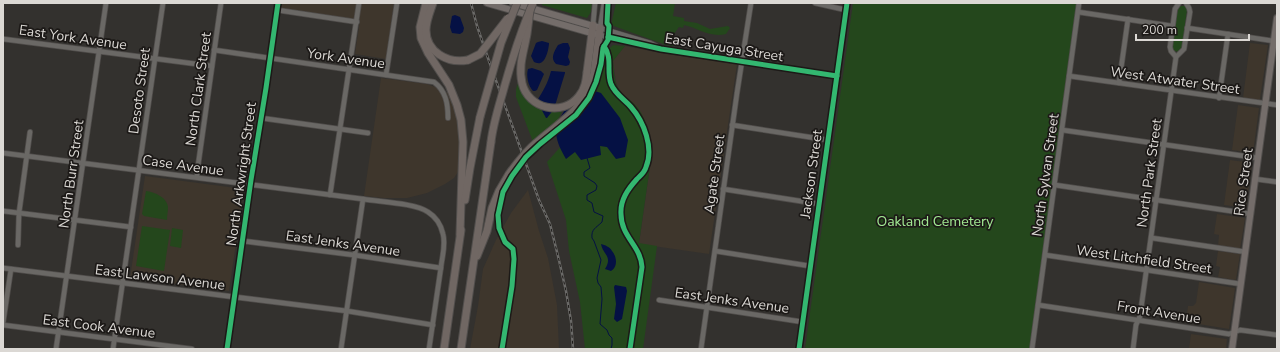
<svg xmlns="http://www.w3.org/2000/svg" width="1280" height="352" font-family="'Nunito Sans',sans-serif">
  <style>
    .built { fill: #3e362c }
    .green { fill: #24471c }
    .water { fill: #051144 }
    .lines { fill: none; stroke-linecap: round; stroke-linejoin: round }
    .stream { stroke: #051144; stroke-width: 1 }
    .minor-casing { stroke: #514e4c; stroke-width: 6 }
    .major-casing { stroke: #514e4c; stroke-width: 8 }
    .highway-casing { stroke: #514e4c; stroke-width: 9 }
    .minor { stroke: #6a6865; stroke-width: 4.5 }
    .major { stroke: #746d6a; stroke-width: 6 }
    .highway { stroke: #706763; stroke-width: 7 }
    .rail-casing { stroke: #6b6a68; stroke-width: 2.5 }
    .rail { stroke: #1c1917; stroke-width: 1; stroke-dasharray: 3; stroke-linecap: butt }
    .highway-bridge-casing { stroke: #514e4c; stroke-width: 9; stroke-linecap: butt }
    .highway-bridge { stroke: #706763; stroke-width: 7 }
    .cycleway-casing { stroke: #1c1917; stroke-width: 8 }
    .cycleway { stroke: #33b770; stroke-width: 5 }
    .labels { text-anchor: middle; stroke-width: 3.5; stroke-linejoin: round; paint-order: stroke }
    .street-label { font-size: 14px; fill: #dbd8d4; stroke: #1c1917 }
    .park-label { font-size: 14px; fill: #a1e992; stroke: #1c1917 }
  </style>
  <rect width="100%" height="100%" fill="#33312e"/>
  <g class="built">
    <polygon points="282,3 394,3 386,59 355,54 360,20 281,8"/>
    <polygon points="1250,43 1268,45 1260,99 1259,100 1243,98"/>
    <polygon points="625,46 661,53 737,64 709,254 639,244 651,159 651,150 646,125 619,90 616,82 613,61"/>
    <polygon points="381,78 427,84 443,90 451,95 457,118 461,138 458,172 454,178 445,184 427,193 407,198 384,198 364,196"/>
    <polygon points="1238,105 1259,108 1253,153 1232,150"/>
    <polygon points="1230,160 1252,163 1246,208 1224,205"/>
    <polygon points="145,176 244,189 229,291 130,278"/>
    <polygon points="528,190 539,231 548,258 557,305 559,349 470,349 478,306 483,269 496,240 511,213"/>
    <polygon points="1217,214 1245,218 1240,249 1218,246 1219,235 1214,234"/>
    <polygon points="1218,251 1240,254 1236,279 1235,280 1218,277 1220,267 1216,266"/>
    <polygon points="1199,282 1235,288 1229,329 1186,322 1188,306 1193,306 1196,303"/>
    <polygon points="1191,334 1227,339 1226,349 1189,349"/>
  </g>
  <g class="green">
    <polygon points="542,3 592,3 591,12 587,18 542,5"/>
    <path d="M 616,3 L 675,3 L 673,16 L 684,18 L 684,21 L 697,23 L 710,29 L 728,26 L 730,28 L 726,34 C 710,38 698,28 684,25 L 683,28 L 679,27 L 671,38 L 674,40 L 673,46 L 666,45 L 611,25 Z"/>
    <polygon points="853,3 1077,3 1030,349 805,349"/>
    <polygon points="1180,6 1185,6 1187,10 1182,48 1179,52 1174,51 1172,47 1178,8"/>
    <path d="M 613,45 L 625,46 L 613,61 C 614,70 614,81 618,88 C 623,96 633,101 638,108 C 648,121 651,143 651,159 L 639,243 L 657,246 L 643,349 L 585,349 L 580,302 L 569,251 L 566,220 L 547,162 L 587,117 L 600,81 L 605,53 Z"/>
    <polygon points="519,80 546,111 562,111 556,125 533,142 516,97 516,89"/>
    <path d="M 146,191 C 154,192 167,197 168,207 C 168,211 167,216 167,220 L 144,216 L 142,214 Z"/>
    <polygon points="142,226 170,230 164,271 136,266"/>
    <polygon points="172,228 183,230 181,248 170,246"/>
  </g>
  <g class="water">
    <polygon points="455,15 460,17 464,28 463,32 460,34 452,33 450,27 452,16"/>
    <path d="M 542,41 L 549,43 C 549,48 546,62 540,63 C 538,64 535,62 534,62 L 531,56 L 536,43 L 538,42 Z"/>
    <path d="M 563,43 L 568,43 L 570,48 L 568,57 L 570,62 L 569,65 L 566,66 L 556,64 C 550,58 554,52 558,45 Z"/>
    <path d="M 532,68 L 541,71 L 544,74 L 537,90 L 535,91 L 533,91 C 528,86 526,75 528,69 Z"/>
    <path d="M 551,71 L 552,71 L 565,72 L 565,73 L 554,109 L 547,118 L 546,118 L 537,101 C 543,91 548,83 551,71 Z"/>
    <path d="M 582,87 L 601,93 L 620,118 L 628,140 L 625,157 L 616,159 L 607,147 L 600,146 L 601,155 L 581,160 L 575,152 L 566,159 C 561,150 557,143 556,133 C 555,122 574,94 582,87 Z"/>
    <path d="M 601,244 C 605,245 610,247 612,251 C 617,257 618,267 611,271 L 605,269 C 613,256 603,255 601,244 Z"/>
    <polygon points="615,285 626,287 627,291 622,319 617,322 614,319 616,304 614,287"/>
  </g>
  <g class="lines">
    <path class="stream" d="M 587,158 L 590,168 L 584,172 L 584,176 L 595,183 L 597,186 L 596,190 L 587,195 L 587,200 L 592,203 L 594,212 L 603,216 L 602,222 C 596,228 591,229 592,238 L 594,241 L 601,260 L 597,278 L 598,283 L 601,287 L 602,299 L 600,324 L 607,330 L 609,335 L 612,338 L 612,345 L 611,349"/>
    <g class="minor-casing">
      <g id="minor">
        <polyline points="604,3 600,28 650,43 656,46"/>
        <polyline points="815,3 846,10"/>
        <polyline points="277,10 357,22"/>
        <polyline points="1078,12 1172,26"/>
        <polyline points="593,25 595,3"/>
        <polyline points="1187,28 1274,41"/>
        <polyline points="600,35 661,49 837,76"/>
        <polyline points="3,39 212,66"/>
        <path d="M 214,50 L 434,82 C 446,91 448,104 448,118"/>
        <polyline points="1176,57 1171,51 1170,47 1175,9 1179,3"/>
        <polyline points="386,75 397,3"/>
        <polyline points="1069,76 1277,105"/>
        <polyline points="1119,83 1128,19"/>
        <polyline points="1219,98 1228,34"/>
        <polyline points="261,118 368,133"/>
        <polyline points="732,125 828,140"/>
        <polyline points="1062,130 1258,158"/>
        <path d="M 3,153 L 363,199 C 380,202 415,203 428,212 C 436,217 441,225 443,234 C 446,245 442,257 441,267 C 437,295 433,322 429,349"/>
        <polyline points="197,177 197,173 221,3"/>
        <polyline points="1255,179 1277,182"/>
        <polyline points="1055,185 1251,214"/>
        <polyline points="723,189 819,204"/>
        <polyline points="330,195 359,3"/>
        <polyline points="3,211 131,227"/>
        <polyline points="1152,238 1246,252"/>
        <polyline points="243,241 354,255 441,268"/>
        <polyline points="18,245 19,213 30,132"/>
        <polyline points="715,251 810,266"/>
        <polyline points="1045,255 1241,284"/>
        <polyline points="3,268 347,311 433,325"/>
        <polyline points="659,300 803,322"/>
        <polyline points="1038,305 1229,334 1240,330 1277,335"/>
        <polyline points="3,323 11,269"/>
        <polyline points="3,325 192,349"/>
        <polyline points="56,349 106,3"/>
        <polyline points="113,349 163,3"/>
        <polyline points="227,349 251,180 266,88 278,3"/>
        <polyline points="341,349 363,199"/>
        <polyline points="701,349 737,93 751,3"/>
        <polyline points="799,349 847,3"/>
        <polyline points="1032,349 1079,3"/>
        <polyline points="1133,349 1136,325 1140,316 1176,57 1184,49 1190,12 1189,8 1186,3"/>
      </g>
    </g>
    <g class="major-casing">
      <g id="major">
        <polyline points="487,3 595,34"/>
        <polyline points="513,3 600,28"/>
        <polyline points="1232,349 1277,18"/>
      </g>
    </g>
    <g class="highway-casing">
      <g id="highway">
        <polyline points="426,3 420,27 421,38 428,53 449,85 457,105 461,120 463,142 460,234"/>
        <path d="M 433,3 C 430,12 426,21 426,30 C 426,52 448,64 468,60"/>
        <polyline points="587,72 593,25"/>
        <polyline points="594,73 600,28"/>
        <polyline points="465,200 470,168 480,117"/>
        <polyline points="477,256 487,231 492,208 499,191 509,174"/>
        <polyline points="444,349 461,230"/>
        <polyline points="461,349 491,142"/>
      </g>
    </g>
    <use href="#minor" class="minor"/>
    <use href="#major" class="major"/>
    <use href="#highway" class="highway"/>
    <g class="rail-casing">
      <polyline id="rail" points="471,3 477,26 489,61 539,200 550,224 558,256 566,291 571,321 573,349"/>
    </g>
    <use href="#rail" class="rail"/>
    <g class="highway-bridge-casing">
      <g id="highway-bridge">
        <path d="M 530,10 C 529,18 528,26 527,34 C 524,51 518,66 522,83 C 528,109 563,117 579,96 C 585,89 586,81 587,72"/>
        <polyline points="468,60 480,54 508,18"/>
        <polyline points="480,117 501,43 517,3"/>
        <path d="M 491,142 C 493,124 499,106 504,88 C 512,59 521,31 533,3"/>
        <path d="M 509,174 C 517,163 525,152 536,143 C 562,120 585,110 594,73"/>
      </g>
    </g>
    <use href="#highway-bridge" class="highway-bridge"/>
    <g class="cycleway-casing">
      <g id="cycleway">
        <polyline points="608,37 661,49 837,76"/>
        <path d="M 604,46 C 613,59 606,70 611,84 C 615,94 624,99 631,107 C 644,122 654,148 646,167 C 645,172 640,176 637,179 C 628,189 620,200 621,214 C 621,237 641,246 642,267 L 630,349"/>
        <polyline points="227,349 251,180 266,88 278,3"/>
        <polyline points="502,349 512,286 514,259 513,249 505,242 499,228 498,215 503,192 512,176 526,157 540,144 576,115 589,98 596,82 601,64 603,48 608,40 609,26 607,23 608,3"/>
        <polyline points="799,349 847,3"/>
      </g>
    </g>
    <use href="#cycleway" class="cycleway"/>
  </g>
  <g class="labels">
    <g class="street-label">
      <text transform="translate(73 37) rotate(8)" y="5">East York Avenue</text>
      <text transform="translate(724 47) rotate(9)" y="5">East Cayuga Street</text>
      <text transform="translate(346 58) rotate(8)" y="5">York Avenue</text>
      <text transform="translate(1175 80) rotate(8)" y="5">West Atwater Street</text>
      <text transform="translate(198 89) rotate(-82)" y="5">North Clark Street</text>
      <text transform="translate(139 91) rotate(-82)" y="5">Desoto Street</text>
      <text transform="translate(183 165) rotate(8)" y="5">Case Avenue</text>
      <text transform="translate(1149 173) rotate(-82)" y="5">North Park Street</text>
      <text transform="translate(71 174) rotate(-82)" y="5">North Burr Street</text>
      <text transform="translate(241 174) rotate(-82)" y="5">North Arkwright Street</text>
      <text transform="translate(714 174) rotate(-82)" y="5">Agate Street</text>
      <text transform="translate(811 174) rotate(-82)" y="5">Jackson Street</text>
      <text transform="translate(1045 175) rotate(-82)" y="5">North Sylvan Street</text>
      <text transform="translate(1243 182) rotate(-82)" y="5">Rice Street</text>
      <text transform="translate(343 243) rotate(8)" y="5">East Jenks Avenue</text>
      <text transform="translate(1144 259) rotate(8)" y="5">West Litchfield Street</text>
      <text transform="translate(160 277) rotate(7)" y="5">East Lawson Avenue</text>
      <text transform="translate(732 300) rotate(8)" y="5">East Jenks Avenue</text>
      <text transform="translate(1159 312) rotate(9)" y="5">Front Avenue</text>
      <text transform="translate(99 326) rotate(7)" y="5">East Cook Avenue</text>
    </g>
    <g class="park-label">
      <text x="935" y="226">Oakland Cemetery</text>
    </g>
  </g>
  <rect width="1280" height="352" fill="none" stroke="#dbd8d4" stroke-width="8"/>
  <path d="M1136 34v6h113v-6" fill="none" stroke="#dbd8d4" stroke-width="2"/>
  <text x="1142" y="34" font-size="12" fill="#dbd8d4" stroke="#1c1917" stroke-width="3" paint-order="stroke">200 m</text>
</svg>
